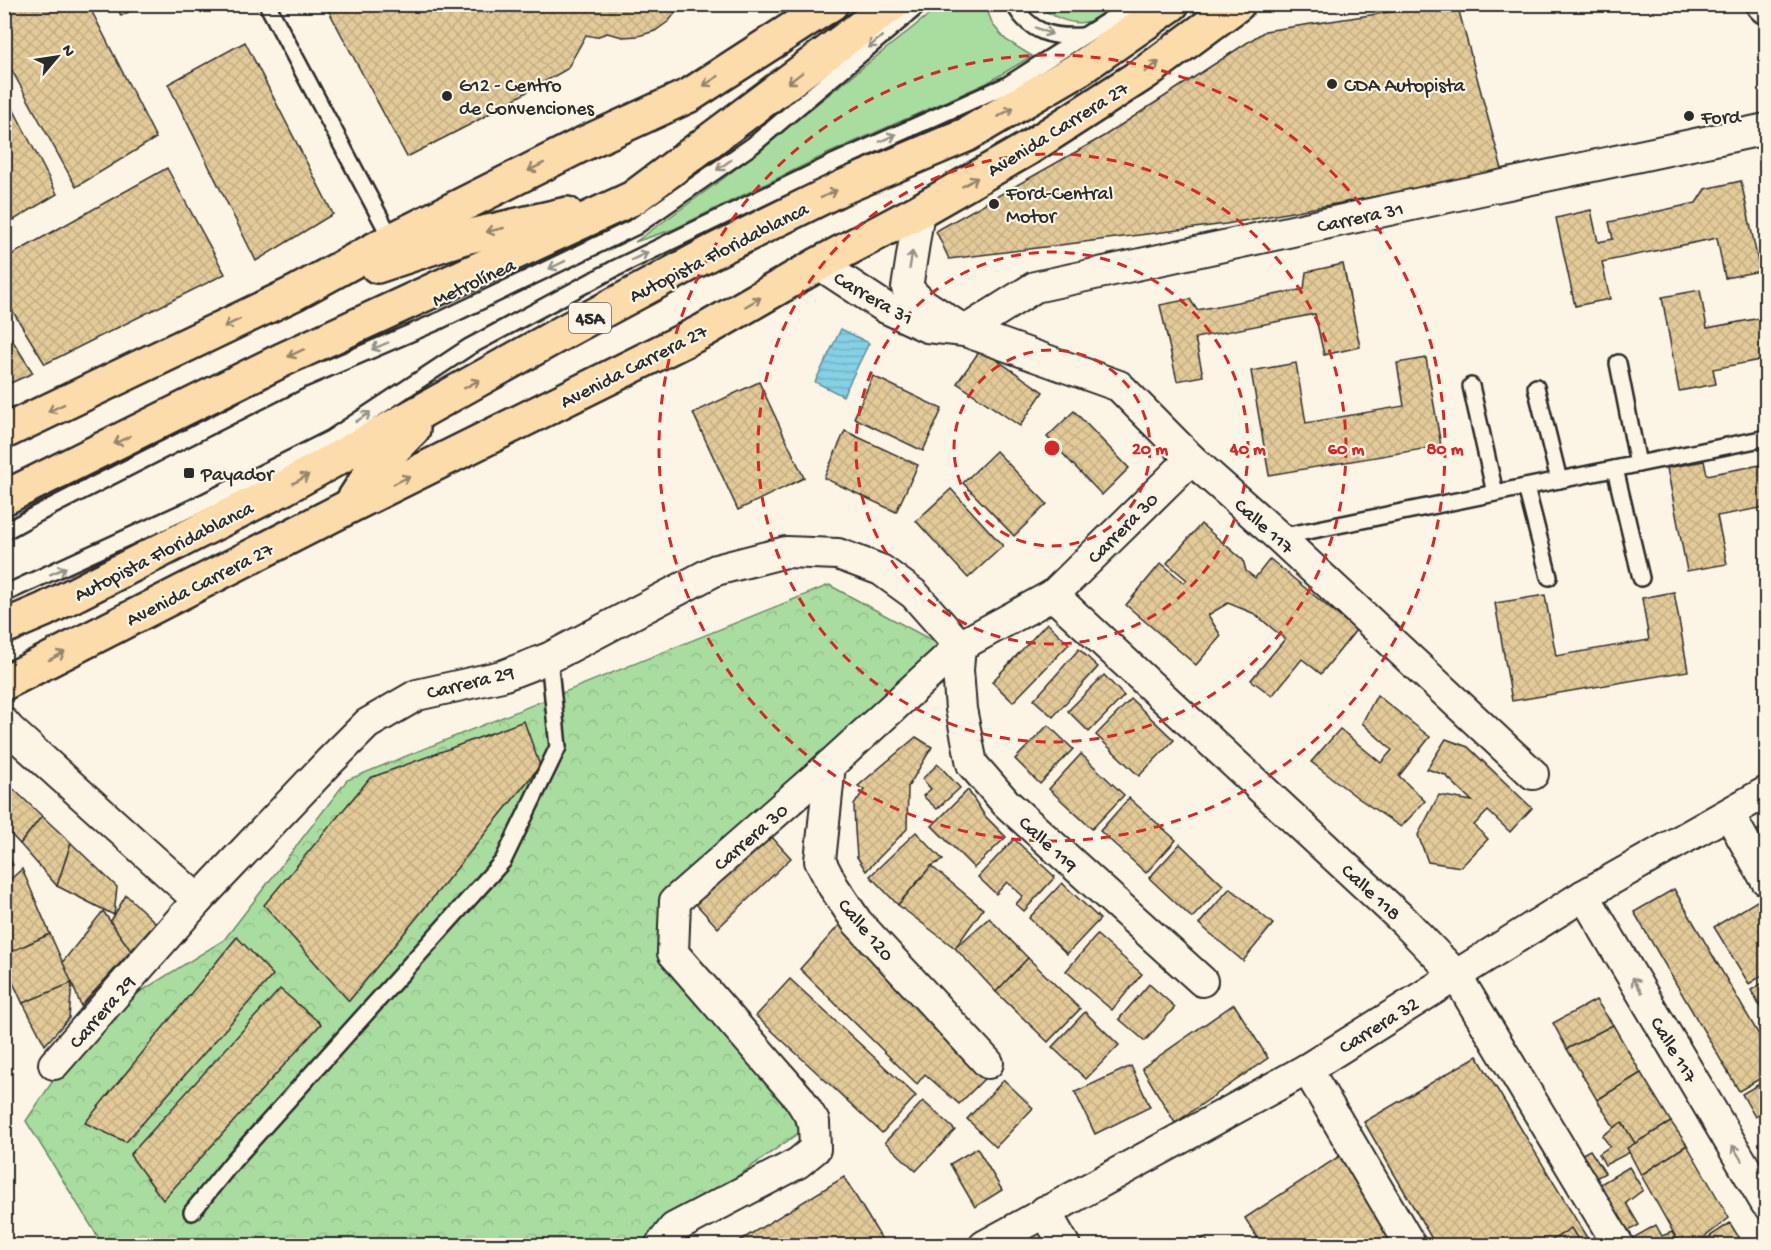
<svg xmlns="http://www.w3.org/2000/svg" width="1771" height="1250" font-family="'Gochi Hand',sans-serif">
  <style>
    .forest { fill: url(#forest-crowns); stroke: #6a8466; stroke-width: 1.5 }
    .garden { fill: #a9dda0; stroke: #6a8466; stroke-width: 1.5 }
    .water { fill: url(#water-rules); stroke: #608e9a; stroke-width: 1.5 }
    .building { fill: url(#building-cross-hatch); stroke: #2b2b2b; stroke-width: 1.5 }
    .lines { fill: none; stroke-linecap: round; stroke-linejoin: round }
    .lane-casing { stroke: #2b2b2b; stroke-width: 20 }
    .street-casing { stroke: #2b2b2b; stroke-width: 34 }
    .secondary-casing { stroke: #2b2b2b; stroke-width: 38 }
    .highway-casing { stroke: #2b2b2b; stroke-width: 38 }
    .lane { stroke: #fcf5e5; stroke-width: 15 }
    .street { stroke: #fcf5e5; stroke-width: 30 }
    .secondary { stroke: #fcf5e5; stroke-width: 33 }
    .highway { stroke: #fddcac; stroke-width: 33 }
    .oneway { stroke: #949088 }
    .oneway2 { stroke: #94846c }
    .ring { fill: none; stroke: #d62828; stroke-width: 3; stroke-dasharray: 10 8 }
    .poi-dot { fill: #2b2b2b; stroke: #fcf5e5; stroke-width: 2 }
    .labels { text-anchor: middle; stroke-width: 4.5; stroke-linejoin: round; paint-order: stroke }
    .shield { fill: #fcf5e5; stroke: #6a6863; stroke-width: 1.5 }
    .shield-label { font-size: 18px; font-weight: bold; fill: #2b2b2b }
    .poi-label { font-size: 20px; fill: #2b2b2b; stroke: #fcf5e5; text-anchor: start }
    .street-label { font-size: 20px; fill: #2b2b2b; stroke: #fcf5e5 }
    .centre { fill: #d62828; stroke: #fcf5e5; stroke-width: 3 }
    .ring-label { font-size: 18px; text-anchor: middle; font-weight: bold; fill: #d62828; stroke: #fcf5e5; stroke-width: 4.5; stroke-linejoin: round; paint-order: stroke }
  </style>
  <defs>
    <pattern id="forest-crowns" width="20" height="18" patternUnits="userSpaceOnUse" patternTransform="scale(1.5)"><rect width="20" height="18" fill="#a9dda0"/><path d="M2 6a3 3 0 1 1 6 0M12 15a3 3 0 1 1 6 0" fill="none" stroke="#92be8a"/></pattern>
    <pattern id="water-rules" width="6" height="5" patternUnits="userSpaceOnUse" patternTransform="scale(1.5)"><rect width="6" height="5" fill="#84d0e4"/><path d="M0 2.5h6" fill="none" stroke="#72b3c4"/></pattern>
    <pattern id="building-cross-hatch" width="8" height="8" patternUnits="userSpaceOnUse" patternTransform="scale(1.5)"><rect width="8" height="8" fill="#e3cb99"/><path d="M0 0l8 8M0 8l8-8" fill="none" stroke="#c3ae84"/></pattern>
  </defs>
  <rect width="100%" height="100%" fill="#fcf5e5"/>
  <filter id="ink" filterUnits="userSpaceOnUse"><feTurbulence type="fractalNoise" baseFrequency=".0167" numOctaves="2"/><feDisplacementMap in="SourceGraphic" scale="12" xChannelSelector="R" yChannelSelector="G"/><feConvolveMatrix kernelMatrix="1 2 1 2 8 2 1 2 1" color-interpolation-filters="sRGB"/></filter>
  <g filter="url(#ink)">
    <polygon class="forest" points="829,585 974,663 830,765 675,901 673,953 814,1122 670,1224 645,1245 103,1245 26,1121 93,1021 224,940 347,780"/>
    <g class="garden">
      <polygon points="941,5 985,5 993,25 1006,40 1032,56 987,83 827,154 674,229 635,242 724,178"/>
      <path d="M 1037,5 L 1114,5 C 1107,9 1098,19 1090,21 C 1072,27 1051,16 1037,5 Z"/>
    </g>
    <polygon class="water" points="841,329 869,343 843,396 815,382"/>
    <g class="building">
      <polygon points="4,4 88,4 156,138 76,187 4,56"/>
      <polygon points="116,4 143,4 121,16"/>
      <polygon points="325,4 682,4 669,21 655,31 638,36 623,37 607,33 596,37 586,35 567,69 473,123 407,157"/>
      <polygon points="1443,4 1457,4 1503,173 1226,224 949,259 936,231 1104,136 1265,31"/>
      <polygon points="245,42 333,214 256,261 168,84"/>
      <polygon points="4,91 57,194 4,226"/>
      <polygon points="167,168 225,274 45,364 4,297 4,259"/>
      <polygon points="1741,181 1760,271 1725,278 1717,238 1602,262 1610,299 1575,306 1556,218 1591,210 1598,242 1613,239 1609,222 1696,203 1705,189"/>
      <polygon points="1343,264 1360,347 1324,355 1315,314 1195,338 1203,376 1177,381 1160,305 1190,299 1197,310 1304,289 1306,272"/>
      <polygon points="1700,290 1707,328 1766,317 1766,359 1713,369 1716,384 1679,391 1662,297"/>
      <polygon points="4,327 33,373 4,386"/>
      <polygon points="981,349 1043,392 1020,426 957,383"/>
      <polygon points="1426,358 1441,446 1269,475 1251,371 1296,363 1306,423 1404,406 1397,363"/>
      <polygon points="873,376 942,409 923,451 854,418"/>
      <polygon points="759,382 804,478 738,510 693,413"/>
      <polygon points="1074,411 1129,468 1102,495 1047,437"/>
      <polygon points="845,431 918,465 896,512 824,478"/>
      <polygon points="996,451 1047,504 1014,536 963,483"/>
      <polygon points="1704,461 1707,475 1766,464 1766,507 1717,516 1727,564 1687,571 1667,468"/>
      <polygon points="951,489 1003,546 968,578 916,521"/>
      <polygon points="1201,524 1243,560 1246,571 1255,578 1270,559 1356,630 1321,674 1302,659 1272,696 1251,680 1285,639 1255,614 1228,603 1208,615 1221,636 1196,665 1126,605 1161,563 1184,583 1187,580 1167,563"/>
      <polygon points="1674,592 1688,671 1512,701 1495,603 1545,595 1556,656 1649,640 1642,598"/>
      <polygon points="1047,623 1069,644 1013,702 992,682"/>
      <polygon points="1079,649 1098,667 1053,717 1034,700"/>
      <polygon points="1104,675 1124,696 1089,732 1068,711"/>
      <polygon points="1377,695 1430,737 1399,776 1425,801 1401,827 1358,798 1311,762 1340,729 1381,763 1392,750 1362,723"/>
      <polygon points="1131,699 1174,740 1139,776 1096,735"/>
      <polygon points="524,721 540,766 349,1001 264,905 370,778"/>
      <polygon points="1048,725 1073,749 1040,784 1015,759"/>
      <polygon points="916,737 932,747 908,787 907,829 866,871 857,857 855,830 854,805 864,790 858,786"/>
      <polygon points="1446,739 1468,747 1532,808 1510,832 1488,811 1474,825 1488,839 1461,867 1428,862 1418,835 1439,795 1472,801 1445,775 1427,769"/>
      <polygon points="1081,754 1124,795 1092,829 1049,789"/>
      <polygon points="938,764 960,788 937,809 923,796 931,789 922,779"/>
      <polygon points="7,783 42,816 20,844 4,827 4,788"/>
      <polygon points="968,790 985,816 1006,837 974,868 932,826"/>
      <polygon points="1129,798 1176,840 1146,873 1100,831"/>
      <polygon points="42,816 71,843 57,886 20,844"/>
      <polygon points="1766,825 1766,849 1755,832"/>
      <polygon points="916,832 943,860 931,866 898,905 870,876"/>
      <polygon points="769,834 791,858 718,928 696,904"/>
      <polygon points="1014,839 1055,877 1024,911 1016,904 1023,896 1007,882 996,894 978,877"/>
      <polygon points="71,843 117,887 114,915 57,886"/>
      <polygon points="1180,844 1223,885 1192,918 1149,878"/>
      <polygon points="4,848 13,865 4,870"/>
      <polygon points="931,866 983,909 955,948 898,905"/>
      <polygon points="22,869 50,934 11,952 4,935 4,885"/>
      <polygon points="1062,883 1100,919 1067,954 1029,918"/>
      <polygon points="1230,888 1273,924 1243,961 1199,924"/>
      <polygon points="1674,889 1766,1047 1766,1075 1739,1091 1634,912"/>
      <polygon points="126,895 156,923 131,951 108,926"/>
      <polygon points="1762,898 1766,905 1766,973 1749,984 1714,927"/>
      <polygon points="103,911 131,951 81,1006 72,983 61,964"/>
      <polygon points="989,918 1028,958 996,992 955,948"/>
      <polygon points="841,923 986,1077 959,1104 925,1074 917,1084 800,969"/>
      <polygon points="50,934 72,983 23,1004 4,963 4,955"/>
      <polygon points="1097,935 1142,974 1112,1010 1066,971"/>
      <polygon points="237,937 273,975 126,1142 85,1123"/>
      <polygon points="1028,958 1080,1009 1048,1042 996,992"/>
      <polygon points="790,979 916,1096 882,1133 756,1016"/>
      <polygon points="1766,981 1766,1018 1751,990"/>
      <polygon points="72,983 69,1018 45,1045 23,1003"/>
      <polygon points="1149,984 1175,1007 1145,1041 1119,1019"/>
      <polygon points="280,989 321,1024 163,1200 130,1155"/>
      <polygon points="1596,1000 1613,1025 1567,1049 1553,1023"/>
      <polygon points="1234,1004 1268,1058 1175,1123 1142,1068"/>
      <polygon points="1085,1012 1119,1045 1086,1079 1052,1047"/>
      <polygon points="1613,1025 1641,1073 1597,1100 1567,1049"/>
      <polygon points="1477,1056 1592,1246 1436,1246 1364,1122"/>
      <polygon points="1131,1066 1150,1107 1095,1134 1075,1092"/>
      <polygon points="1641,1073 1671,1122 1627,1148 1597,1100"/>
      <polygon points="1004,1080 1033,1108 996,1147 967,1119"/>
      <polygon points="1766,1080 1766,1111 1755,1117 1742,1094"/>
      <polygon points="923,1101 955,1130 916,1171 885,1142"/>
      <polygon points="1622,1122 1638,1148 1605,1165 1599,1154 1610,1146 1602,1136"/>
      <polygon points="1671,1122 1687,1145 1641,1175 1627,1148"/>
      <polygon points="1687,1145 1729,1218 1693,1246 1681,1246 1641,1175"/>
      <polygon points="977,1148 1002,1190 975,1207 950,1164"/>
      <polygon points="1590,1150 1605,1173 1583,1185 1569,1161"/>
      <polygon points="1341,1155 1397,1246 1262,1246 1245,1218"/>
      <polygon points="1629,1167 1643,1190 1626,1203 1639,1225 1619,1236 1587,1192"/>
      <polygon points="844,1177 886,1246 731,1246"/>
      <polygon points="1730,1223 1744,1246 1695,1246"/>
      <polygon points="1656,1225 1662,1236 1672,1232 1679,1246 1625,1246 1624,1243"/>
      <polygon points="1571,1228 1582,1246 1543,1246"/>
      <polygon points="1205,1237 1210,1246 1191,1246"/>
    </g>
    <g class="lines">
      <g class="lane-casing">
        <g id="lane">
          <polyline points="267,4 392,240"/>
          <path d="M 1014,4 C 1029,33 1053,38 1083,36"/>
          <polyline points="1618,363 1638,464"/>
          <polyline points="1471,386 1495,493"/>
          <polyline points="1536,387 1559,480"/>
          <polyline points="1615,469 1641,578"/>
          <polyline points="1526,487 1549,577"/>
          <polyline points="4,532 35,515 301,380 441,320 635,227 753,145 920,4"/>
          <polyline points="1279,537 1766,438"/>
          <polyline points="4,594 194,507 330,439 469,347 614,269 835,162 1007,85 1134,4"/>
          <polyline points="192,1212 234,1160 503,861 558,747 549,658"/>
        </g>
      </g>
      <g class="street-casing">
        <g id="street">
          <polyline points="919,211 907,288 922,303 965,331 1119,386 1191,459 1279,537 1533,774"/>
          <polyline points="819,264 886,308 927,327 965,331 1035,287 1485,189 1766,129"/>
          <polyline points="1053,595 1404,921 1456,975 1619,1246"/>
          <polyline points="4,723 10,730 198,900"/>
          <polyline points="830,765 820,861 833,886 857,922 988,1063"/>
          <polyline points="1729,814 1766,880"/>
          <polyline points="1584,895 1766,1203"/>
          <polyline points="54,1064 198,900 330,761 367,724 417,695 502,676 549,658 716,570 786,552 838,554 881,570 914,594 960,646 958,670 961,709 972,764 1006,803 1202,981"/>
          <polyline points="1307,1069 1411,1246"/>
          <polyline points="1045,1211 1065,1246"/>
          <polyline points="660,1246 674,1228 798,1163 815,1149 814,1122 799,1098 673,953 675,901 830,765 960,646 1053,595 1191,459"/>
          <polyline points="984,1246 1307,1069 1584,895 1766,792"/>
        </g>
      </g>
      <g class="secondary-casing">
        <polyline id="secondary" points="1763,4 1766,7"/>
      </g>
      <g class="highway-casing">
        <g id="highway">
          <polyline points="377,266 461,238 567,214"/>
          <polyline points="4,432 295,293 392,240 583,144 690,95 831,4"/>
          <polyline points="4,498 280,361 633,198 892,4"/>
          <polyline points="351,504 372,471 413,429"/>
          <polyline points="4,627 44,610 284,488 569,329 714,251 841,188 966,135 1082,67 1172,4"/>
          <polyline points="4,683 350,506 703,331 819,264 919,211 1027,149 1146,72 1238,4"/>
        </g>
      </g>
      <use href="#lane" class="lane"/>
      <use href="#street" class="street"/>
      <use href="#secondary" class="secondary"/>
      <use href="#highway" class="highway"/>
    </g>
    <defs><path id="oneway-shaft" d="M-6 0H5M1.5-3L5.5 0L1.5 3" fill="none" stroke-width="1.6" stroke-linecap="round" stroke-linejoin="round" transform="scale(1.5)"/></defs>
    <g class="oneway">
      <use href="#oneway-shaft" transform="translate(1044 31) rotate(22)"/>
      <use href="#oneway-shaft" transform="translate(875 42) rotate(140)"/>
      <use href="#oneway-shaft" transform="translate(888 138) rotate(-24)"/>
      <use href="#oneway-shaft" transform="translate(724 165) rotate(145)"/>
      <use href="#oneway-shaft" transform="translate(640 256) rotate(-26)"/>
      <use href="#oneway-shaft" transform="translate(911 260) rotate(-81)"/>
      <use href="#oneway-shaft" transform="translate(557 265) rotate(154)"/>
      <use href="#oneway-shaft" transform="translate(380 346) rotate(157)"/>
      <use href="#oneway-shaft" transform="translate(363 417) rotate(-33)"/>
      <use href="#oneway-shaft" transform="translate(58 571) rotate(-24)"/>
      <use href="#oneway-shaft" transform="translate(1637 985) rotate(-121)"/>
      <use href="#oneway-shaft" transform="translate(1737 1153) rotate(-121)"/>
    </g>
    <g class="oneway2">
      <use href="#oneway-shaft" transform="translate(1152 67) rotate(-36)"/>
      <use href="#oneway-shaft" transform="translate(795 78) rotate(143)"/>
      <use href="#oneway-shaft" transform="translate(711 81) rotate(147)"/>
      <use href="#oneway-shaft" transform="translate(1006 112) rotate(-31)"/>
      <use href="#oneway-shaft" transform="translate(536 167) rotate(153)"/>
      <use href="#oneway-shaft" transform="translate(970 182) rotate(-30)"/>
      <use href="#oneway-shaft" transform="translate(829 194) rotate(-26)"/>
      <use href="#oneway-shaft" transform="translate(495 230) rotate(167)"/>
      <use href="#oneway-shaft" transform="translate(753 302) rotate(-30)"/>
      <use href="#oneway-shaft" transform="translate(232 323) rotate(154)"/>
      <use href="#oneway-shaft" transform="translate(296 353) rotate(155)"/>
      <use href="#oneway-shaft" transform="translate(472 384) rotate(-29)"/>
      <use href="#oneway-shaft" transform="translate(56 408) rotate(154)"/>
      <use href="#oneway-shaft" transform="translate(122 440) rotate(154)"/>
      <use href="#oneway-shaft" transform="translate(301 479) rotate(-29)"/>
      <use href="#oneway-shaft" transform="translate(402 480) rotate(-26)"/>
      <use href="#oneway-shaft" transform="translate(57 656) rotate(-27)"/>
    </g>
  </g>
  <g class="ring">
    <circle cx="1052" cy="448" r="98"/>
    <circle cx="1052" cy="448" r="196"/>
    <circle cx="1052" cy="448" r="294"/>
    <circle cx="1052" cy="448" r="393"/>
  </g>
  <g class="poi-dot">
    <circle cx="1332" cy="84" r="6"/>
    <circle cx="447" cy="96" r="6"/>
    <circle cx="1689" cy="116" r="6"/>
    <circle cx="994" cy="204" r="6"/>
    <rect x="183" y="467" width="12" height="12" rx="3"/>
  </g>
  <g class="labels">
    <rect class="shield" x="569" y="303" width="42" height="30" rx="4.5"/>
    <g class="shield-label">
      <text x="590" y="324">45A</text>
    </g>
    <g class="poi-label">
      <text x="459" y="91">G12 - Centro<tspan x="459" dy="23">de Convenciones</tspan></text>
      <text x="1344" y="91">CDA Autopista</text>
      <text x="1701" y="123">Ford</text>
      <text x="1006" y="199">Ford-Central<tspan x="1006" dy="23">Motor</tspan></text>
      <text x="201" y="480">Payador</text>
    </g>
    <g class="street-label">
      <text transform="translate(1057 128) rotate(-32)" y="7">Avenida Carrera 27</text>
      <text transform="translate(1360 216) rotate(-12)" y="7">Carrera 31</text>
      <text transform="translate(718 251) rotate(-27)" y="7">Autopista Floridablanca</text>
      <text transform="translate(473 281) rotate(-25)" y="7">Metrolínea</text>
      <text transform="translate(874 297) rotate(30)" y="7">Carrera 31</text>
      <text transform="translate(633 365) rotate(-27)" y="7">Avenida Carrera 27</text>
      <text transform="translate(1265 525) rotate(42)" y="7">Calle 117</text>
      <text transform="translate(1122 527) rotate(-45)" y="7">Carrera 30</text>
      <text transform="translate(163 550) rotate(-27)" y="7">Autopista Floridablanca</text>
      <text transform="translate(199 583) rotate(-27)" y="7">Avenida Carrera 27</text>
      <text transform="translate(470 681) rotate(-14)" y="7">Carrera 29</text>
      <text transform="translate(750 836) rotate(-41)" y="7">Carrera 30</text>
      <text transform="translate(1049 843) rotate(43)" y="7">Calle 119</text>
      <text transform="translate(1372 891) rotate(43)" y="7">Calle 118</text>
      <text transform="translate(867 929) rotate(50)" y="7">Calle 120</text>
      <text transform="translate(101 1011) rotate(-49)" y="7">Carrera 29</text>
      <text transform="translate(1378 1024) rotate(-32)" y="7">Carrera 32</text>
      <text transform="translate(1675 1049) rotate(59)" y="7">Calle 117</text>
    </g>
  </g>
  <circle cx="1052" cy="448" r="9" class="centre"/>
  <g class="ring-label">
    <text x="1150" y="454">20 m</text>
    <text x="1248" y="454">40 m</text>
    <text x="1346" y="454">60 m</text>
    <text x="1445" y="454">80 m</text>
  </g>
  <rect width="1771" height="1250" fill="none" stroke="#fcf5e5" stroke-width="24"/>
  <rect x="12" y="12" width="1747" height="1226" fill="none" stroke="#2b2b2b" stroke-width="2" filter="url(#ink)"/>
  <g transform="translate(57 57) rotate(61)" stroke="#fcf5e5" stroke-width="4.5" paint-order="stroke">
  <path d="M0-4.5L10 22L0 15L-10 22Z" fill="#2b2b2b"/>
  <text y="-9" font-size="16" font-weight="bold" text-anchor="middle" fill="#2b2b2b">N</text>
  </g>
</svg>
